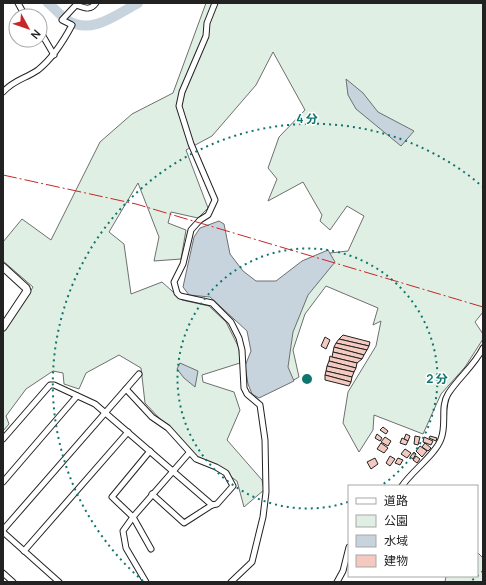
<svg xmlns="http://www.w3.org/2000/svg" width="486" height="585" font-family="Manrope,'Noto Sans JP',sans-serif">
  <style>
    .green { fill: #e0efe3; stroke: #6f6f6f }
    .water { fill: #c7d3dd; stroke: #6f6f6f }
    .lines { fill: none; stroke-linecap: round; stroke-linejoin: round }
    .river { stroke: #c7d3dd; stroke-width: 10 }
    .building { fill: #f3c9c0; stroke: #222 }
    .street-casing { stroke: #222; stroke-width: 7 }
    .secondary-casing { stroke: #222; stroke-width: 9 }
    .street { stroke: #fff; stroke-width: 5 }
    .secondary { stroke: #fff; stroke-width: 7 }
    .power { stroke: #c62828; stroke-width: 1; stroke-dasharray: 14 3 2 3; stroke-linecap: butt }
    .ring { fill: none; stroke: #0f766e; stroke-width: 2; stroke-dasharray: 2 4 }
    .centre { fill: #0f766e; stroke: #fff; stroke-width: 2 }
    .ring-label { font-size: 12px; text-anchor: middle; font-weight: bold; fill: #0f766e; stroke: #fff; stroke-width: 3; stroke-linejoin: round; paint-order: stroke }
  </style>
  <rect width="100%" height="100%" fill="#fff"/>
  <g class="green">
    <polygon points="206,3 483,3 483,312 475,322 483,334 483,339 465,367 441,394 423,434 374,415 373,430 359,452 343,423 348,392 376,346 381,321 373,325 378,308 326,286 305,314 293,350 299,377 290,382 281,352 301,294 330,253 348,251 364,216 347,206 330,230 320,221 322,215 303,182 268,201 277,179 268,168 279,137 305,110 273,52 256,85 212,136 186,150 208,208 198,218 171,212 168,223 186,230 181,259 154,261 159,237 138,183 109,232 124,244 131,294 162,282 182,300 209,306 226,322 239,348 240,363 202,375 203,382 234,392 240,410 227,440 262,480 264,490 244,507 237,481 209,462 195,456 145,403 141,368 119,355 86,373 79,389 64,384 63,373 53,371 26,389 6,416 9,424 3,431 3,333 33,287 3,261 3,242 22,219 51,240 100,142 132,114 173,93"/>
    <polygon points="477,552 483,558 483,582 445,582 446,576 477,576"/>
  </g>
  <g class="water">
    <polygon points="346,79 363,93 378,112 414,131 401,146 356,109 348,95"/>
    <polygon points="219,221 224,224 230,254 243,271 256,281 276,281 302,261 328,250 335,262 308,295 293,332 288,367 294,381 259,398 252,394 248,384 245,366 251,351 247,331 210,297 189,295 183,287 194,237 200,228"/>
    <polygon points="180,363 198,371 195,387 184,378 177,369"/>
  </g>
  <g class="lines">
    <path class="river" d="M 48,3 C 54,8 60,15 67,20 C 91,36 117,14 138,3"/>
  </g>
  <g class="building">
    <polygon points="343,335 370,342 369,346 339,339"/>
    <polygon points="325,337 330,340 326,349 321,346"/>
    <polygon points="339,339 369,346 367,350 336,343"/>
    <polygon points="336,343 367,350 364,355 334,347"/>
    <polygon points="334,347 364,355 362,359 333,352"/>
    <polygon points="333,352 362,359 357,363 332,357"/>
    <polygon points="330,356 332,357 357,363 356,368 329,361"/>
    <polygon points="329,361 356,368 354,372 327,366"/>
    <polygon points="327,366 354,372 352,377 326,371"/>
    <polygon points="326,371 352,377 351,382 325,375"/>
    <polygon points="325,375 351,382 349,386 325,380"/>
    <polygon points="383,427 388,431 386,434 380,430"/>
    <polygon points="377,434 382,438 380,441 375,438"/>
    <polygon points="406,434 410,436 408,441 404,439"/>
    <polygon points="415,436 420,437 418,445 414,444"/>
    <polygon points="430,436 437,438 436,441 429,438"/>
    <polygon points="385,437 391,441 388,446 381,442"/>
    <polygon points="424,437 433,441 431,445 423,442"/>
    <polygon points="402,438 408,441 406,445 400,443"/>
    <polygon points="381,443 388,448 384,453 377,449"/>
    <polygon points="425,443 431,448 428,451 422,447"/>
    <polygon points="420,446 427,451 422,457 416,451"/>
    <polygon points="405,449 411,453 407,458 401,454"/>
    <polygon points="414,452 416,454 413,459 410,457"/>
    <polygon points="390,456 395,459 390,466 386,463"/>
    <polygon points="416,456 420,459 417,463 413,460"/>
    <polygon points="375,458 378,464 371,469 367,462"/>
    <polygon points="398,458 403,460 400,465 395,463"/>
  </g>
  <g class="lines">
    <g class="street-casing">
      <g id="street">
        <polyline points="18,3 25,16"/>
        <polyline points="215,3 207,23 206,36 182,92 179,106 191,144 215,200 208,215 200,220 191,230 183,264 174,282 177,293 180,296 212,303 231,322 239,338 242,350 244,388 247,394 260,405 265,440 266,492 263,517 252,562 231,582"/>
        <polyline points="40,31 54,55"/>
        <path d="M 3,92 C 15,79 25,79 38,70 C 53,58 63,42 72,25 L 62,20 L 76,5 C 85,8 90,11 96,3"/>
        <polyline points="126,389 152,417 168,428 196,459 216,467 226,473 233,486 217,504 212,505 184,523 152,494"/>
        <polyline points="3,439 50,385 54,385 95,404 212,505"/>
        <polyline points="150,451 112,497 133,517 151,549"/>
        <polyline points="3,482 77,396"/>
        <path d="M 402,486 C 412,471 436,454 441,439 C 447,424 440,407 448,394 C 458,378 474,366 483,348"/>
        <polyline points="3,530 139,374"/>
        <polyline points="3,532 59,582"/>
        <polyline points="24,551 128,432"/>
        <polyline points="3,573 13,582"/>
        <polyline points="146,582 126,548 123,531 133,517 189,453"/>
        <polyline points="337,582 343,571 349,547"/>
      </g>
    </g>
    <g class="secondary-casing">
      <polyline id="secondary" points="3,267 26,288 27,291 3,327"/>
    </g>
    <use href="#street" class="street"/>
    <use href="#secondary" class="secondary"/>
    <polyline class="power" points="3,175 136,204 483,307"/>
  </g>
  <g class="ring">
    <path d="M348 502A130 130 0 1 1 382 485"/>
    <path d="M483 571A260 260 0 0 1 471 581M143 581A260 260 0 1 1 483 187"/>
  </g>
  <circle cx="307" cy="379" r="6" class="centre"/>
  <g class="ring-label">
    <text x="307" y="123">4 分</text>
    <text x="437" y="383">2 分</text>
  </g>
  <rect width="486" height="585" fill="none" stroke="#222222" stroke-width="8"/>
  <rect x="348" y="485" width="130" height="92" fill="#ffffff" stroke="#a7a7a7"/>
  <rect x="356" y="498" width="20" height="6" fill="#ffffff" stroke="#a7a7a7"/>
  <text x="384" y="505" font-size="12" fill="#222222">道路</text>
  <rect x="356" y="515" width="20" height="12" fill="#e0efe3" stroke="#a7a7a7"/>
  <text x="384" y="525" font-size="12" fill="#222222">公園</text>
  <rect x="356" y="535" width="20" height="12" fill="#c7d3dd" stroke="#a7a7a7"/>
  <text x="384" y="545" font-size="12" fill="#222222">水域</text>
  <rect x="356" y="555" width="20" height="12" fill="#f3c9c0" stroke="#a7a7a7"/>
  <text x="384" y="565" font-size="12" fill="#222222">建物</text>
  <g transform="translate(28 28) rotate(130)"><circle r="19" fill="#ffffff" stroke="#a7a7a7"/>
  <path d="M0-3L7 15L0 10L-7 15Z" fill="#c62828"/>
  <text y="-6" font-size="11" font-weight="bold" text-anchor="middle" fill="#222222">N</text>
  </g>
</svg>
